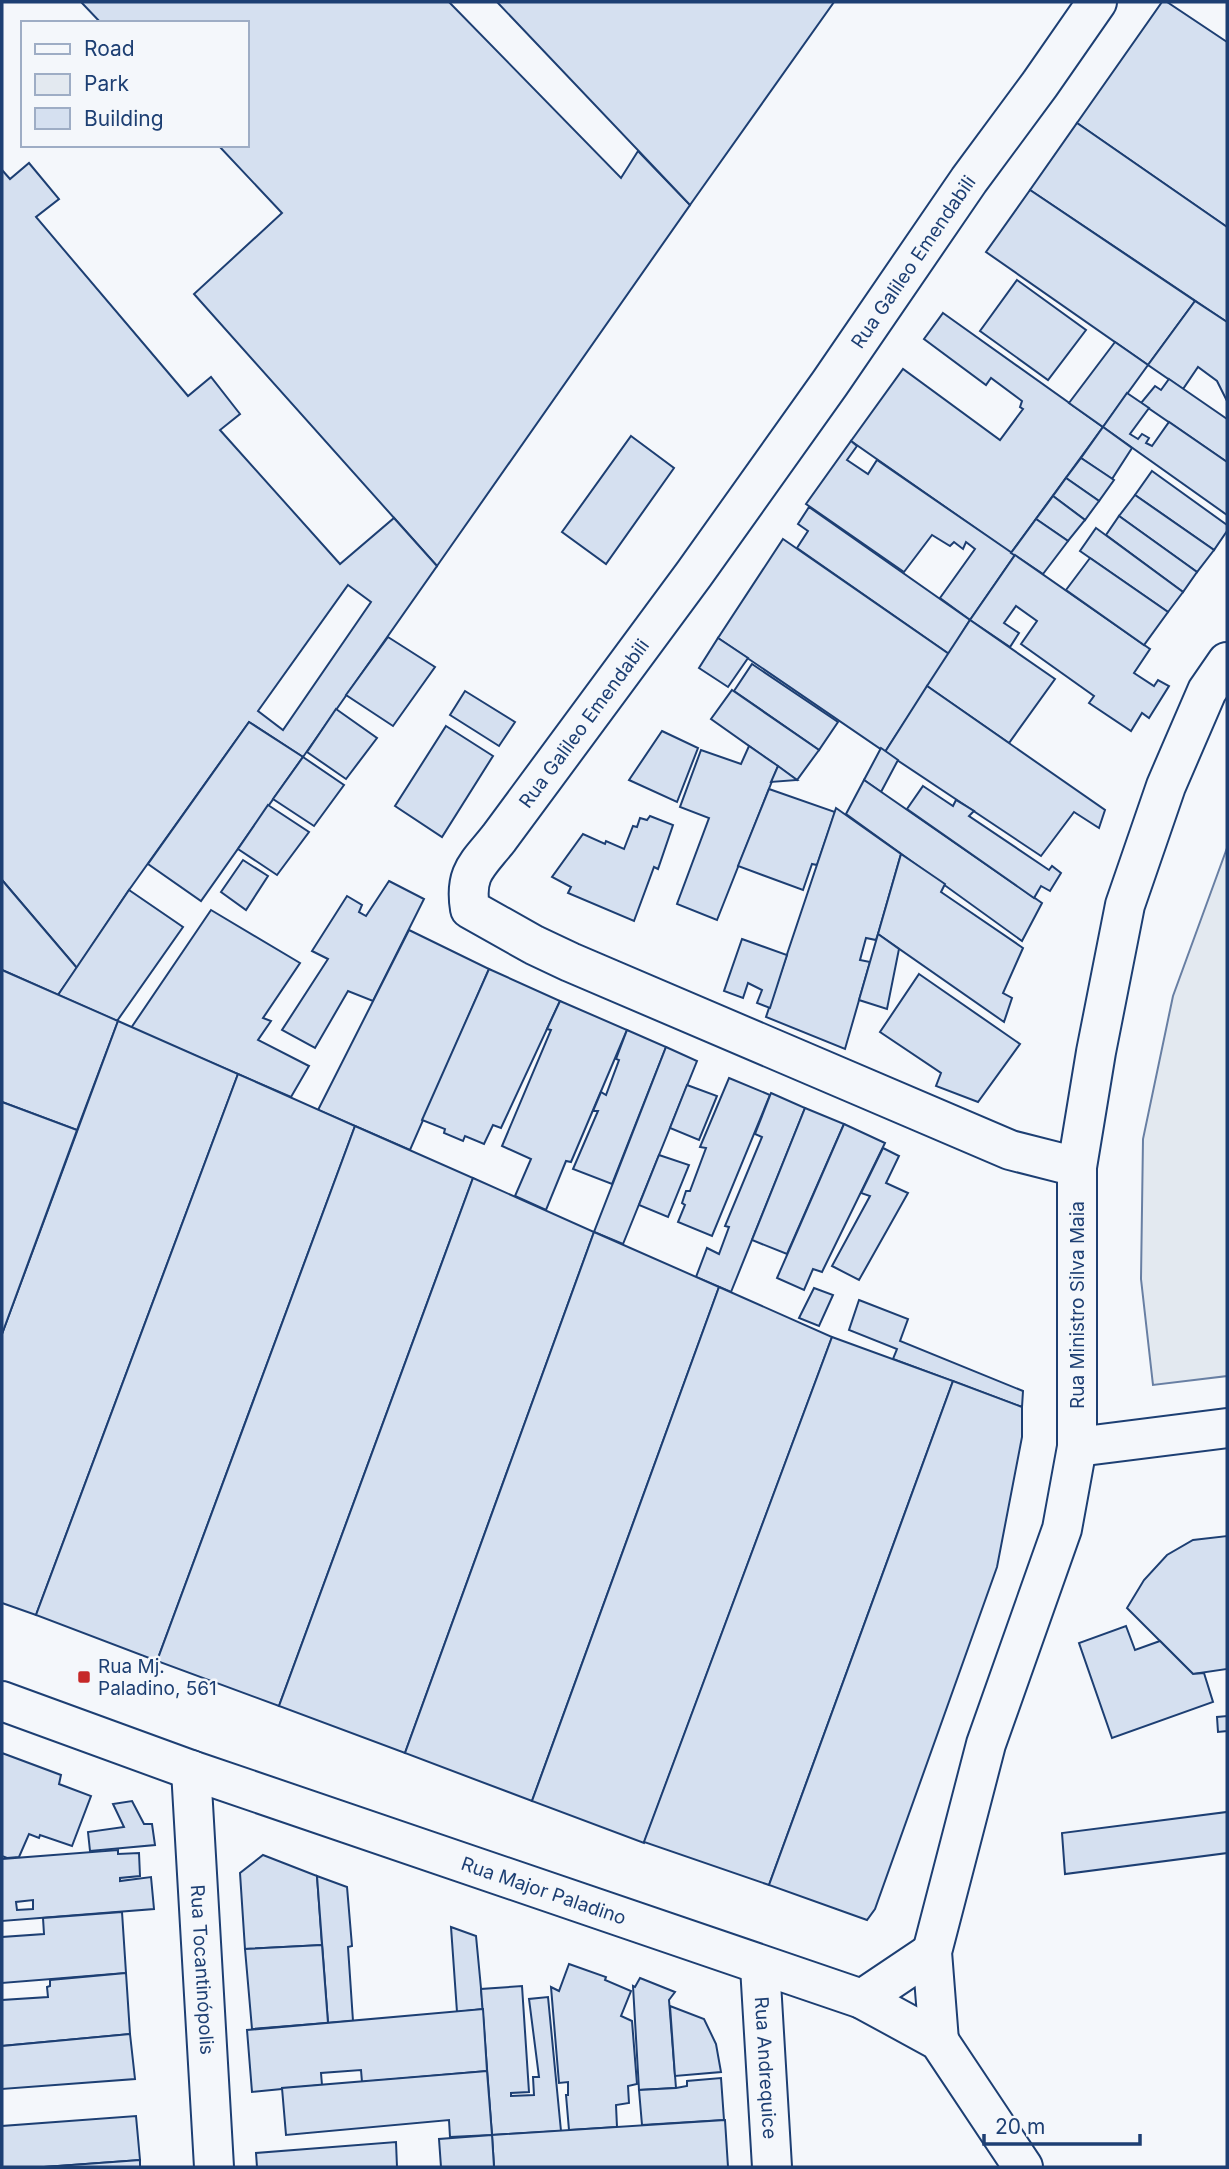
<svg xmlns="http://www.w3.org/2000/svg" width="1229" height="2169" font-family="Inter,sans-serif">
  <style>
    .green { fill: #e3e9f0; stroke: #687fa3; stroke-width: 2 }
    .building { fill: #d5e0f0; stroke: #1d3f73; stroke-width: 2; fill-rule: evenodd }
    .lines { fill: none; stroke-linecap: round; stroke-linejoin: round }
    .minor-casing { stroke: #1d3f73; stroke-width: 42 }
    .secondary-casing { stroke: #1d3f73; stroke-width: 42 }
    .minor { stroke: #f4f7fb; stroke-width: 38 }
    .secondary { stroke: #f4f7fb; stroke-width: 38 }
    .poi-dot { fill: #c62828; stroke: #f4f7fb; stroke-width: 2.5 }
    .labels { text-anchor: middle; stroke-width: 5; stroke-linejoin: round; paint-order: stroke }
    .street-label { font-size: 19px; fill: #1d3f73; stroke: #f4f7fb }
    .poi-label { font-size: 19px; fill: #1d3f73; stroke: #f4f7fb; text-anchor: start }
  </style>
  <rect width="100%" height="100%" fill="#f4f7fb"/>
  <polygon class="green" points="1227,848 1227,1376 1153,1385 1141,1279 1143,1139 1173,996"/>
  <g class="building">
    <polygon points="81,2 449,2 621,178 638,151 690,205 437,566 194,294 282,213 218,145 247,145 247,23 101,23"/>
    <polygon points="497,2 834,2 690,205"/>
    <polygon points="1162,2 1167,2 1227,42 1227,227 1077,123"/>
    <polygon points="1077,123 1227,227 1227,322 1030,190"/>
    <path d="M 29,163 L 59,199 L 36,217 L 188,396 L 211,377 L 240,414 L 220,430 L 340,564 L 394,518 L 437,566 L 303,757 L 249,722 L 129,890 L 77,968 L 2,880 L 2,170 L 10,179 ZM 348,585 L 371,602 L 283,730 L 258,711 Z"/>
    <polygon points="1030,190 1195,301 1148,365 986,252"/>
    <polygon points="1017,280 1086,330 1048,380 980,331"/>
    <polygon points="1195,301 1227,322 1227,401 1217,381 1198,367 1183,389 1148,365"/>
    <polygon points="943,313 1103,427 1011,553 851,441 903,369 1000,440 1023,409 1020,407 1022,401 991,378 986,385 924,339"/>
    <polygon points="1115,342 1148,365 1103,427 1069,403"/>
    <polygon points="1169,379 1227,419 1227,462 1141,403 1155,386 1161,390"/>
    <polygon points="1127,393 1149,408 1130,434 1138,439 1142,434 1149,438 1146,443 1152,446 1169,422 1227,462 1227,515 1103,427"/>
    <polygon points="1103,427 1132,448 1112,479 1081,458"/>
    <polygon points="631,436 674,468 606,564 562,532"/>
    <polygon points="851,441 857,446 847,460 868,474 877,460 1015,555 970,620 940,598 975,549 966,542 963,549 954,542 950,546 932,535 904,572 806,504"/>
    <polygon points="1081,458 1114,480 1099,501 1066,478"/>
    <polygon points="1152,471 1227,525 1227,531 1214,550 1135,495"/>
    <polygon points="1066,478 1099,501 1085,520 1053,496"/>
    <polygon points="1135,495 1214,550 1197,572 1119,516"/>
    <polygon points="1053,496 1085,520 1068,541 1036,519"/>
    <polygon points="809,507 970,620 949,654 797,548 808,531 798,524"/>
    <polygon points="1119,516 1197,572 1183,592 1106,535"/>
    <polygon points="1036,519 1068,541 1043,574 1011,553"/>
    <polygon points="1096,528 1183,592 1168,612 1080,551"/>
    <polygon points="783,539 949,654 885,752 718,638"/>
    <polygon points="1015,555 1150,649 1134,673 1154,686 1158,680 1169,686 1149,718 1142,713 1131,731 1089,703 1094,696 1021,644 1037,621 1016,606 1004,623 1019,633 1010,647 970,620"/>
    <polygon points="1090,558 1168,612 1144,645 1066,590"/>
    <polygon points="970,620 1055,679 1009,743 927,686"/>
    <polygon points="388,637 435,667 393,726 346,695"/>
    <polygon points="718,638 748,658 728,687 699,668"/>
    <polygon points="752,664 838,722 819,750 734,691"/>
    <polygon points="927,686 1105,810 1099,828 1074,812 1041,856 885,752"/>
    <polygon points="732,690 819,750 797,780 711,719"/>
    <polygon points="465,691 515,722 499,746 450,715"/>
    <polygon points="336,709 377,738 346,779 307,752"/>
    <polygon points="249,722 303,757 201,901 148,864"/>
    <polygon points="446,726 493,756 442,837 395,806"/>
    <polygon points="662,731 698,748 677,802 629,780"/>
    <polygon points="749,746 778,766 717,920 677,904 709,818 680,807 701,750 741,764"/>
    <polygon points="881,748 898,760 881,792 864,780"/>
    <polygon points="303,757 344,785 314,826 273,799"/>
    <polygon points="778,766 797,780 771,782"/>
    <polygon points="864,780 1042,903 1022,941 846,814"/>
    <polygon points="923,786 953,806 956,800 974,811 969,816 1049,870 1052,866 1061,873 1050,891 1041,886 1034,898 907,809"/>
    <polygon points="769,789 835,812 817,865 812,864 803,890 738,866"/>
    <polygon points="268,805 309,832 277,875 238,849"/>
    <polygon points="836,808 901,854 878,934 876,940 866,938 860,960 870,962 845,1049 766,1017"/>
    <polygon points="650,816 673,825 658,869 654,867 634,921 568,893 571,887 552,877 583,834 605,844 606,841 624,849 633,826 637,827 640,818 647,820"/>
    <polygon points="901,854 945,884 941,892 1023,948 1003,993 1012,998 1004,1022 878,934"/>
    <polygon points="243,860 268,876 246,910 221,892"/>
    <polygon points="2,880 77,968 58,995 2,970"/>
    <polygon points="389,881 424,899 373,1001 348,991 315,1048 282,1030 328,959 312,951 347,896 362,905 359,912 366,916"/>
    <polygon points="129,890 183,927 117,1021 58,995"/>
    <polygon points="211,910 300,963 263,1018 271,1021 258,1040 309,1066 291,1097 131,1028"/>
    <polygon points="409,930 489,969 410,1150 318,1110"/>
    <polygon points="878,934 899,949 887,1009 859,1000"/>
    <polygon points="742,939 787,955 770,1008 757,1003 762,990 748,983 743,998 724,991"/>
    <polygon points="489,969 560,1001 501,1128 493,1125 484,1144 465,1136 463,1141 444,1133 445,1129 422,1120"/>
    <polygon points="2,970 118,1021 77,1130 2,1102"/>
    <polygon points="919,974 1020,1044 978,1102 936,1086 941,1073 880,1032"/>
    <polygon points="560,1001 627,1030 571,1162 566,1161 546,1210 515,1196 531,1159 502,1146 551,1030 547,1029"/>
    <polygon points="118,1021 238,1074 36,1615 2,1603 2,1334"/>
    <polygon points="627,1030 666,1047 612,1184 573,1169 598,1111 593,1111 601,1092 606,1095 619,1060 616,1059"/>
    <polygon points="666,1047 697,1061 623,1244 594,1232"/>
    <polygon points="238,1074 355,1126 157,1661 36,1615"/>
    <polygon points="729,1078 770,1095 712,1236 678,1222 685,1205 682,1203 686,1191 690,1191 706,1148 700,1147"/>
    <polygon points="687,1085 717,1096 699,1140 670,1128"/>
    <polygon points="771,1093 805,1108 731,1292 696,1277 707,1248 719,1254 729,1227 725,1226 762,1137 755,1134"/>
    <polygon points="2,1102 77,1130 2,1334"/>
    <polygon points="805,1108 844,1124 787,1254 752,1240"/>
    <polygon points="844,1124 885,1143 822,1272 813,1269 804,1290 777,1278"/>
    <polygon points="355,1126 473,1178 279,1706 157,1661"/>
    <polygon points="883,1148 899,1156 886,1183 908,1193 859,1280 832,1266 870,1196 861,1193"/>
    <polygon points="659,1155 689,1165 668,1217 639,1205"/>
    <polygon points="473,1178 594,1232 405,1753 279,1706"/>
    <polygon points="594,1232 719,1287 532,1801 405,1753"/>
    <polygon points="719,1287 832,1337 644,1843 532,1801"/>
    <polygon points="814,1288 833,1295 819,1326 799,1318"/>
    <polygon points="859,1300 908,1319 900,1341 1023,1391 1022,1407 893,1359 897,1349 849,1330"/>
    <polygon points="832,1337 953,1381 769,1885 644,1842"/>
    <polygon points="953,1381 1022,1407 1022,1437 997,1567 875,1909 867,1920 769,1885"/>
    <polygon points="1227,1536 1227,1669 1193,1674 1127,1608 1144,1580 1167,1555 1193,1540"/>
    <polygon points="1126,1626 1135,1650 1160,1641 1193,1674 1204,1673 1213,1702 1112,1738 1079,1643"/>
    <polygon points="1227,1716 1227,1731 1218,1732 1217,1717"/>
    <polygon points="2,1753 61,1775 59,1784 91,1796 72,1846 40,1835 39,1838 29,1834 19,1857 7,1858 2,1856"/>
    <polygon points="132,1801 144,1824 152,1824 155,1845 90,1851 88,1832 124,1827 113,1804"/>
    <polygon points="1227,1812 1227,1853 1065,1874 1062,1833"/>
    <path d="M 118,1850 L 118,1854 L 139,1853 L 140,1876 L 120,1878 L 120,1881 L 151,1877 L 154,1909 L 2,1921 L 2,1859 ZM 33,1900 L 33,1909 L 17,1910 L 16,1902 Z"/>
    <polygon points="263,1855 317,1876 322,1945 245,1949 240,1873"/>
    <polygon points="317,1876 347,1887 352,1946 348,1947 353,2021 328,2023"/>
    <polygon points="122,1912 126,1973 2,1983 2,1937 44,1934 43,1918"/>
    <polygon points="451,1927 476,1936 483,2009 457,2012"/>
    <polygon points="322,1945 328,2023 252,2029 245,1949"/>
    <polygon points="569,1964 606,1977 605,1980 631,1991 621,2016 632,2021 637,2084 628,2086 629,2103 616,2105 617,2127 569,2130 566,2095 568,2095 568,2082 559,2083 551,1987 559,1991"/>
    <polygon points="126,1973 130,2034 2,2046 2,2000 48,1997 47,1987 50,1986 50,1980"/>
    <polygon points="640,1978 675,1992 669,2000 676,2088 639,2090 633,1986 635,1987"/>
    <polygon points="522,1986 529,2092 511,2093 511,2096 534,2095 533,2077 539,2077 529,1999 548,1997 561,2131 492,2135 481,1989"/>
    <polygon points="670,2006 704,2019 716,2044 721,2072 675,2076"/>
    <polygon points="483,2009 487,2071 362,2082 361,2070 321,2073 322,2085 252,2092 247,2030"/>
    <polygon points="130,2034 135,2079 2,2089 2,2046"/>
    <polygon points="487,2071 492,2135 450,2137 449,2120 286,2135 282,2088"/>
    <polygon points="721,2078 724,2120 642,2125 639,2090 676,2088 687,2086 687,2081"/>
    <polygon points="136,2116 140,2160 44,2167 2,2167 2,2126"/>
    <polygon points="725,2120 728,2167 494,2167 492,2135"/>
    <polygon points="492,2135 494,2167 441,2167 439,2139"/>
    <polygon points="396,2142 397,2167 257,2167 256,2153"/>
    <polygon points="140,2160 140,2167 44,2167"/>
  </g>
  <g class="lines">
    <g class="minor-casing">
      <g id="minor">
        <path id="s1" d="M 1077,1167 L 1010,1150 L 570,962 L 534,945 L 470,909 C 464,872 478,865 499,838 L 694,574 L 830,383 L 969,180 L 1040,84 L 1097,2"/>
        <polyline points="1077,1447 1227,1428"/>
        <path id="s2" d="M 191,1770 L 214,2167"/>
        <path id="s3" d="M 760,1966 L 772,2167"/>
        <polyline points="862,1999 932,1952"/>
        <polyline points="939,2041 932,1952 986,1744 1062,1529 1077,1447 1077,1167 1096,1052 1125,905 1166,786 1207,691 1227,662"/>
      </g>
    </g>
    <g class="secondary-casing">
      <g id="secondary">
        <path id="s4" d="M 2,1701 L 191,1770 L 862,1999 L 939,2041 L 1023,2167"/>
      </g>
    </g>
    <use href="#minor" class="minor"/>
    <use href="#secondary" class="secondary"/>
  </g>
  <rect class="poi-dot" x="77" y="1670" width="14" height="14" rx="3.5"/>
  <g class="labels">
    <g class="street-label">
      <text dy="7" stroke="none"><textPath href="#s1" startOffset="1451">Rua Galileo Emendabili</textPath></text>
      <text dy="7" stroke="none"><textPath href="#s1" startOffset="884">Rua Galileo Emendabili</textPath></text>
      <text transform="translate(1077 1305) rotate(-90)" y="7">Rua Ministro Silva Maia</text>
      <text dy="7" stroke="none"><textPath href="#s4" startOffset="574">Rua Major Paladino</textPath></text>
      <text dy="7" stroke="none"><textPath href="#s2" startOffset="200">Rua Tocantinópolis</textPath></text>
      <text dy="7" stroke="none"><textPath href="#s3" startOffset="102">Rua Andrequice</textPath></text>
    </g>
    <g class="poi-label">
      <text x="98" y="1673">Rua Mj.<tspan x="98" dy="22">Paladino, 561</tspan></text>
    </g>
  </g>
  <rect width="1229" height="2169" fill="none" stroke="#1d3f73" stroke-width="7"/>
  <rect x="21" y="21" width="228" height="126" fill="#f4f7fb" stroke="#9eadc5" stroke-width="2"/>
  <rect x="35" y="44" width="35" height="10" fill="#f4f7fb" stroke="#9eadc5" stroke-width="2"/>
  <text x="84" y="56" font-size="21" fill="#1d3f73">Road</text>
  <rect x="35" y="74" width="35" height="21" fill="#e3e9f0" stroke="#9eadc5" stroke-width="2"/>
  <text x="84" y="91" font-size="21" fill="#1d3f73">Park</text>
  <rect x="35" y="108" width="35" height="21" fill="#d5e0f0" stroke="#9eadc5" stroke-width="2"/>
  <text x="84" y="126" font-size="21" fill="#1d3f73">Building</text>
  <path d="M984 2134v10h156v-10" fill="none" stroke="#1d3f73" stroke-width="3.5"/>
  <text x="995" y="2134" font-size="21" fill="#1d3f73" stroke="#f4f7fb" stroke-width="5" paint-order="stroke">20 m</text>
</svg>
